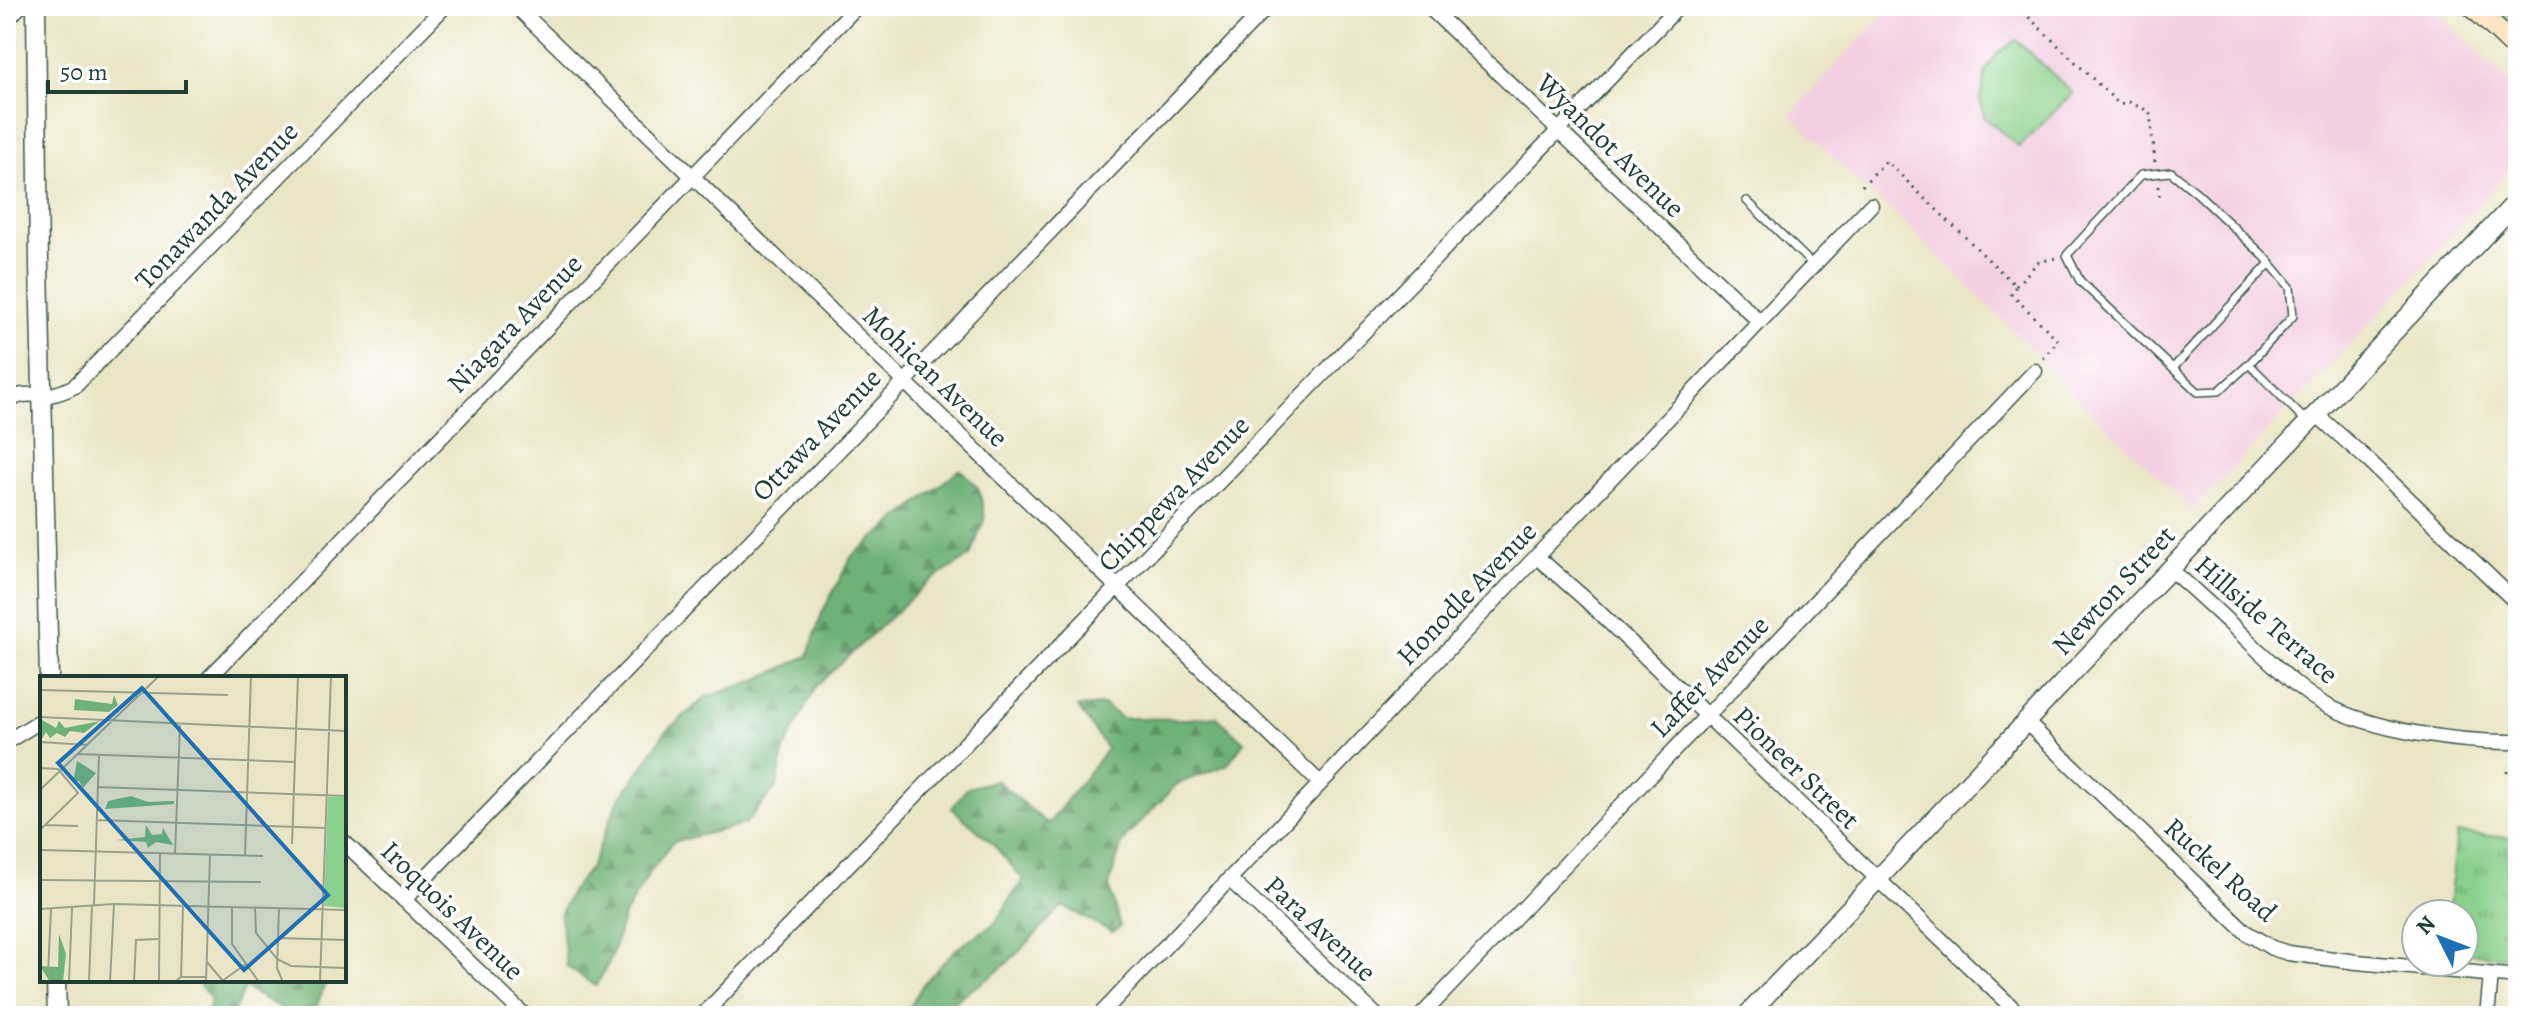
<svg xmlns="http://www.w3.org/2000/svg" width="2524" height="1022" font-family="Alegreya,serif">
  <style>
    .built { fill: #f2cfe1 }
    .grass { fill: url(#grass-tufts); stroke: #548660; stroke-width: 2 }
    .forest { fill: url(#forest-firs); stroke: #467856; stroke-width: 2 }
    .pitch { fill: #88d08b; stroke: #548660; stroke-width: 2 }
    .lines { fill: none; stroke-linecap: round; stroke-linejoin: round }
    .service-casing { stroke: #3d564a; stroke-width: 10 }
    .minor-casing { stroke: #3d564a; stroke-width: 17 }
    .tertiary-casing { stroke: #3d564a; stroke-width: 21 }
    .secondary-casing { stroke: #3d564a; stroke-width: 23 }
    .path { stroke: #3d564a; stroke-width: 3; stroke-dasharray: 2 6; stroke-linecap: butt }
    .service { stroke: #fff; stroke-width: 7 }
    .minor { stroke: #fff; stroke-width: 14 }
    .tertiary { stroke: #fff; stroke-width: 18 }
    .secondary { stroke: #fee5c5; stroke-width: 20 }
    .labels { text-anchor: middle; stroke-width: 7; stroke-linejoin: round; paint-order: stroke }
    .street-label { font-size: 28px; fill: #1f3d34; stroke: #fff }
    .inset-road { fill: none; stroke: #99a28c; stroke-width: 2 }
    .view { fill: #1f6fb2; fill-opacity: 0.15; stroke: #1f6fb2; stroke-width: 4 }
    .inset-edge { fill: none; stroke: #1f3d34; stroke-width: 4 }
  </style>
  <defs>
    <pattern id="grass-tufts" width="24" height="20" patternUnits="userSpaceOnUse" patternTransform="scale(2)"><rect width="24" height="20" fill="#88d08b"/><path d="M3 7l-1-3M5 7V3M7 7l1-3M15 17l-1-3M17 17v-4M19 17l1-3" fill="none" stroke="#6faa72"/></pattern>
    <pattern id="forest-firs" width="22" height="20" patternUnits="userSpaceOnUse" patternTransform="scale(2)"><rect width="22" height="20" fill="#6eb277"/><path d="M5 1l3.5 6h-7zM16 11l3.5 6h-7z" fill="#5a9262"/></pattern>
  </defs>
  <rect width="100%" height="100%" fill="#fff"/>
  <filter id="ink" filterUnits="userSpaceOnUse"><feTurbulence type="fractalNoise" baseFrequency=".0125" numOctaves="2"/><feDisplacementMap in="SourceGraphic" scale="16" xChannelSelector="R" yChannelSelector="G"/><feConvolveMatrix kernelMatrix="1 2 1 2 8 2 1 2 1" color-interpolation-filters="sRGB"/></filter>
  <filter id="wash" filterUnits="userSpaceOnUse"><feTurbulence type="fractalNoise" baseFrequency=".006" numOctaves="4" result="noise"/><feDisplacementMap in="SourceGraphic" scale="32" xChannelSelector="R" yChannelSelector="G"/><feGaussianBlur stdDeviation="1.8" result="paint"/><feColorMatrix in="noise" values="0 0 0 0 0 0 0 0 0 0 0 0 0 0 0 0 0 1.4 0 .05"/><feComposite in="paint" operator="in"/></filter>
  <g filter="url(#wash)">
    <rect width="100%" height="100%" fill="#eae5c6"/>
    <polygon class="built" points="1891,6 2430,6 2518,91 2518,160 2437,252 2193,510 2053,375 2028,345 1891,210 1859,183 1790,114"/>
    <g class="grass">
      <polygon points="2489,6 2518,6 2518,34"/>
      <polygon points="2457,833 2518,839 2518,958 2464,953 2464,914 2448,914"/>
    </g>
    <g class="forest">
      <polygon points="960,469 979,489 985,518 970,556 926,584 816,686 784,750 777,786 745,824 673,842 650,872 624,915 611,958 596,986 567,967 560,915 572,890 591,867 618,801 646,762 664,733 706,697 754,681 808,656 822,613 852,556"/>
      <path d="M 1104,705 L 1121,718 L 1187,719 L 1216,716 L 1244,742 L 1227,765 L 1177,784 L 1126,837 L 1121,846 L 1109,885 L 1120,927 L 1112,932 L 1062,906 C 1039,930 1017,957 990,977 C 973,990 952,999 940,1016 L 904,1016 L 923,984 L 956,949 L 995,923 L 1023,879 L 992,843 L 952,808 L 967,788 L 996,780 L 1048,824 L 1107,749 L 1078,707 Z"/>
      <polygon points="196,980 326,980 317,1006 292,1014 244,988 232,1016 206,1016 211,1000"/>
    </g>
    <polygon class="pitch" points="2016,40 2073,93 2019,147 1985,118 1980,99 1986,70 1997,54"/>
  </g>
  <g filter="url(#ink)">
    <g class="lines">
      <g class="service-casing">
        <g id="service">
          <polyline points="1747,201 1813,265"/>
          <polyline points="2249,364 2219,391 2198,392 2080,281 2067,255 2141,175 2171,172 2197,193 2265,257 2290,287 2293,316 2249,364 2307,422"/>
          <polyline points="2173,368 2270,263"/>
        </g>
      </g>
      <g class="minor-casing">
        <g id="minor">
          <polyline points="516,6 1320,783"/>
          <polyline points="1428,6 1759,321"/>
          <polyline points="6,21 20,6"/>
          <path d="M 6,404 C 20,390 32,396 49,395 C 58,394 67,390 75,386 L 445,6"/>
          <polyline points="2317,415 2369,461 2518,604"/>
          <polyline points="1537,557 1584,598 2021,1016"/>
          <path d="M 2170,569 C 2201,596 2231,624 2260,652 C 2280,670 2298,689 2322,703 C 2371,731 2461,743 2518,742"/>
          <polyline points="209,678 857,6"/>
          <polyline points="2026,722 2247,933 2272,948 2288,953 2357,962 2518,977"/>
          <polyline points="6,742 42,720"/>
          <polyline points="344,842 525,1016"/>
          <polyline points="1229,879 1377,1016"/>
          <polyline points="404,900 1268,6"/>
          <polyline points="702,1016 1679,6"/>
          <polyline points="1099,1016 1871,205"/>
          <polyline points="1421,1016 2035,371"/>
          <polyline points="2487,1016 2491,975"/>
        </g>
      </g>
      <g class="tertiary-casing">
        <g id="tertiary">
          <polyline points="36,6 39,265 49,678"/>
          <polyline points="56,980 57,1016"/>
          <polyline points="1746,1016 1877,880 2518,200"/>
        </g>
      </g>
      <g class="secondary-casing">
        <polyline id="secondary" points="2472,6 2518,50"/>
      </g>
      <g class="path">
        <polyline points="2017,6 2120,105 2129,102 2150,112 2155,163"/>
        <polyline points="1862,186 1886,161 2016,286 2011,294 2058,340 2043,359"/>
        <polyline points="2158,186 2160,202"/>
        <polyline points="2016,286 2038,262 2056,258"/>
        <polyline points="2507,773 2508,765"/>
        <polyline points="2472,927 2472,922"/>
        <polyline points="2510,932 2511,927"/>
      </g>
      <use href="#service" class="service"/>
      <use href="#minor" class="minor"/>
      <use href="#tertiary" class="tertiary"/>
      <use href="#secondary" class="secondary"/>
    </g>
  </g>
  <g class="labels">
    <g class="street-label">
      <text transform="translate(1611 145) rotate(44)" y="10">Wyandot Avenue</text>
      <text transform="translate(216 205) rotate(-46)" y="10">Tonawanda Avenue</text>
      <text transform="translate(514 323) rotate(-46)" y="10">Niagara Avenue</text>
      <text transform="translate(936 376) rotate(44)" y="10">Mohican Avenue</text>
      <text transform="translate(816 434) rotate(-46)" y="10">Ottawa Avenue</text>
      <text transform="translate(1173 493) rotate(-46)" y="10">Chippewa Avenue</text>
      <text transform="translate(2113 590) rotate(-47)" y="10">Newton Street</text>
      <text transform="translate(1466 593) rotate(-46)" y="10">Honodle Avenue</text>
      <text transform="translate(2267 619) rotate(41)" y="10">Hillside Terrace</text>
      <text transform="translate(1709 676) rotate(-46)" y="10">Laffer Avenue</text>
      <text transform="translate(1797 767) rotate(44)" y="10">Pioneer Street</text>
      <text transform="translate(2221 869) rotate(42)" y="10">Ruckel Road</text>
      <text transform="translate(453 910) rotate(44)" y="10">Iroquois Avenue</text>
      <text transform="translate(1321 928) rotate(43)" y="10">Para Avenue</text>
    </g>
  </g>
  <g transform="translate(40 676)">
    <rect width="306" height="306" fill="#eae5c6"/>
    <path d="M 288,121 L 306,121 L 306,232 L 284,230 Z" fill="#88d08b"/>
    <path d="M 74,19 L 78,29 L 69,36 L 34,34 L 35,23 L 72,28 ZM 2,44 L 16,52 L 19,45 L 25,52 L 60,45 L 44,57 L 30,55 L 25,61 L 17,57 L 10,62 L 6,56 L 1,64 ZM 37,85 L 56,97 L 43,112 L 39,105 L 33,106 ZM 91,120 L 108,126 L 134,125 L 134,128 L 65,133 L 68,125 ZM 106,149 L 112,159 L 122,158 L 123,152 L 133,169 L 116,166 L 108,172 L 106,166 L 76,164 L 105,161 ZM 19,258 L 26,278 L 23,306 L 10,306 L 0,290 L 18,291 Z" fill="#6eb277"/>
    <path class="inset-road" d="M 0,14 L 188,19M 0,41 L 306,55M 0,66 L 47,69M 38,78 L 255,86M 0,92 L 18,93 L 38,117 L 0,154M 58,111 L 306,120M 0,114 L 119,0M 57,144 L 286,152M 5,149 L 38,150M 252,168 L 258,0M 1,174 L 223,180M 135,178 L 140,49M 205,180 L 211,0M 0,204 L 221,206M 54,229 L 59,79M 192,231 L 192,268 L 219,306M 215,232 L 216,257 L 237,283 L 251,290 L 306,292M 239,232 L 237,292 L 243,306M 0,233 L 74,228 L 306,234M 238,262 L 306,264M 167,286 L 183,305M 8,297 L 11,233M 141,301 L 143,230M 182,305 L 206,288M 29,306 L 32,232M 49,306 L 52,229M 70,306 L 74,228M 94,306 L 96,264 L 118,263M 119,306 L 120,177M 134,306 L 141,301 L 166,301M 166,306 L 170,179M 280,306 L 291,0"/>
    <path class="view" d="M 102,12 L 288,219 L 204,294 L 18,87 Z"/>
    <rect width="306" height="306" class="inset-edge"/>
  </g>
  <rect width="2524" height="1022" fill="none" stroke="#fff" stroke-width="32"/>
  <g transform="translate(2440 938) rotate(312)"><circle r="38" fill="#ffffff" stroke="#a5b1ae" stroke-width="2"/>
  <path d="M0-6L14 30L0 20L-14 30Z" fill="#1f6fb2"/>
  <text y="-12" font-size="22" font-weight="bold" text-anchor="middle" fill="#1f3d34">N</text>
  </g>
  <path d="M48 80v12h138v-12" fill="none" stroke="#1f3d34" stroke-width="4"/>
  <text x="60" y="80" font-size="24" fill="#1f3d34" stroke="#ffffff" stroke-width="6" paint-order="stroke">50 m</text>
</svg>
